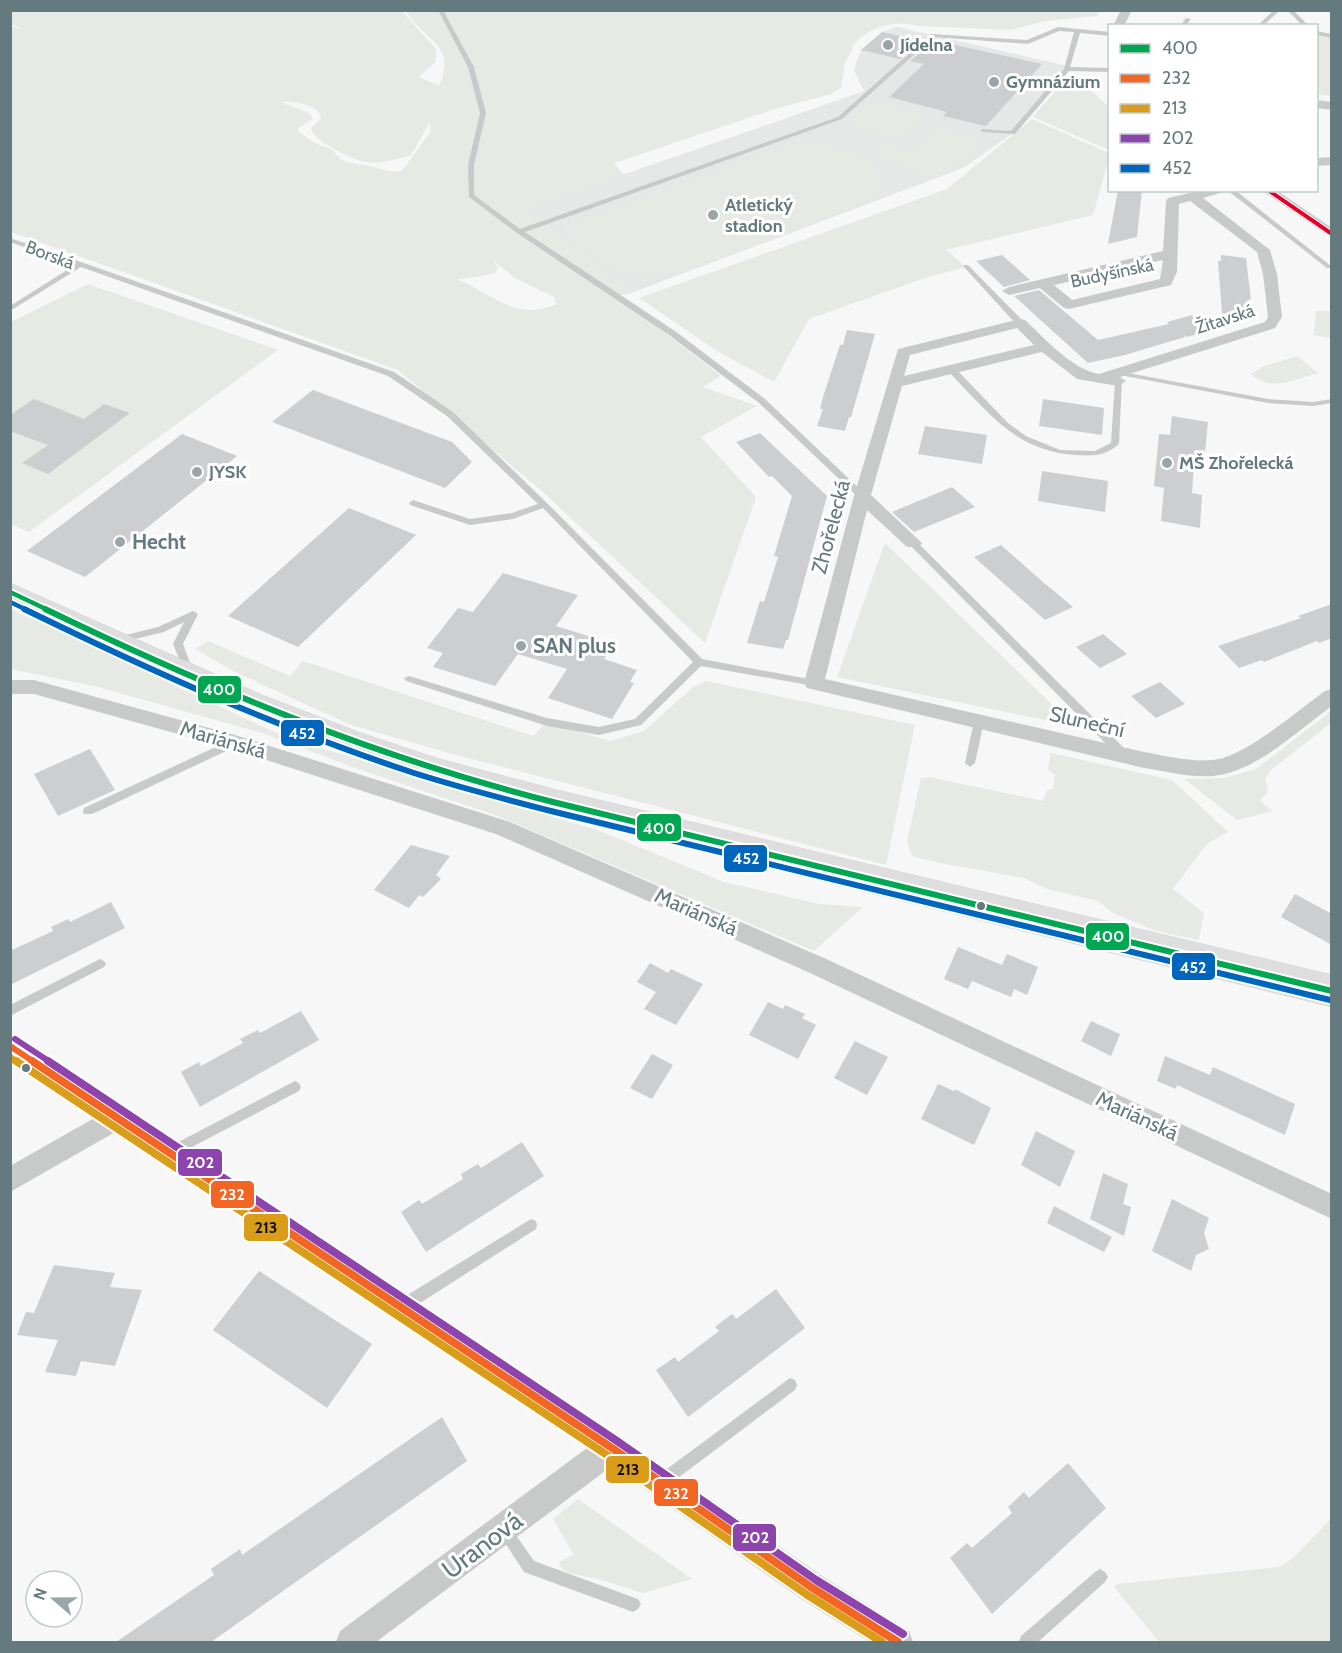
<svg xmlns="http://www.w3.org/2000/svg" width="1342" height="1653" font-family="Cabin,sans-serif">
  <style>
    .built { fill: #e6e8e7 }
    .green { fill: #e7e9e4; fill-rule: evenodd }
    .building { fill: #cccecf }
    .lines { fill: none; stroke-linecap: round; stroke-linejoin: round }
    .primary-casing { stroke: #d2d3d4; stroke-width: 1 }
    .lane { fill: #c8caca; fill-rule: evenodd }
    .street { fill: #c8caca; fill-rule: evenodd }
    .primary { fill: #dedede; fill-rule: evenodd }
    .bus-1-far1-casing { stroke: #fff; stroke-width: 8 }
    .bus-1-casing { stroke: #fff; stroke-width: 10 }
    .bus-2-far1-casing { stroke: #fff; stroke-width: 10 }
    .bus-2-casing { stroke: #fff; stroke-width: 12 }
    .bus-3-far1-casing { stroke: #fff; stroke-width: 10 }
    .bus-3-casing { stroke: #fff; stroke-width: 12 }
    .bus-4-far1-casing { stroke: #fff; stroke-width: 10 }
    .bus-4-casing { stroke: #fff; stroke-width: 12 }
    .bus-5-far1-casing { stroke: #fff; stroke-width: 8 }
    .bus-5-casing { stroke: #fff; stroke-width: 10 }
    .bus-6-casing { stroke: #fff; stroke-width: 6 }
    .bus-1-far1 { stroke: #00a651; stroke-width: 4.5 }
    .bus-1 { stroke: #00a651; stroke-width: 6 }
    .bus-2-far1 { stroke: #f26522; stroke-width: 6 }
    .bus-2 { stroke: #f26522; stroke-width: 8 }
    .bus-3-far1 { stroke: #da9d19; stroke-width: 6 }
    .bus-3 { stroke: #da9d19; stroke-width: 8 }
    .bus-4-far1 { stroke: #8e44ad; stroke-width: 6 }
    .bus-4 { stroke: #8e44ad; stroke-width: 8 }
    .bus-5-far1 { stroke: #0065bd; stroke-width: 4.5 }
    .bus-5 { stroke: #0065bd; stroke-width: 6 }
    .bus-6 { stroke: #e4002b; stroke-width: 4 }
    .poi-dot { fill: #98a6a9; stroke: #fff; stroke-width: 2 }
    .bus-dot { fill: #657a7f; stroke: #fff; stroke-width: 2 }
    .labels { text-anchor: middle; stroke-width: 6; stroke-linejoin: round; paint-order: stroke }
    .far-poi-label { font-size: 18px; font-weight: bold; fill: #657a7f; stroke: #fff; text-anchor: start }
    .far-street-label { font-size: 18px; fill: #657a7f; stroke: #fff }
    .street-label { font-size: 21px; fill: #657a7f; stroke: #fff }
    .poi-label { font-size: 21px; font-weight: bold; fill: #657a7f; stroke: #fff; text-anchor: start }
    .near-street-label { font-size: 26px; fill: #657a7f; stroke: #fff }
    .line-badge { stroke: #fff; stroke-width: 2 }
    .badge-label { font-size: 16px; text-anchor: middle; font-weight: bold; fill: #fff }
    .pale-badge-label { font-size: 16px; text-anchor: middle; font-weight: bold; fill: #111 }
  </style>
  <rect width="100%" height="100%" fill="#f7f7f7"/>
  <polygon class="built" points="897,27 1068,66 1013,133 963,168 631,293 524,209 864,91 854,70 861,50 882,32"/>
  <g class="green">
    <path d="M 10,11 L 402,11 L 436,49 L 436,61 L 419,77 L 439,86 C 458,44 424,41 406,11 L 1099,11 L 1097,16 L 1046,21 L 1010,30 L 919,26 C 893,20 870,26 852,46 L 852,51 L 845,62 L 841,88 L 831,94 L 775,109 L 614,163 L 624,175 L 524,209 L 631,293 L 617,296 L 721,376 L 703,387 L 757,406 L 701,437 L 756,497 L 705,643 L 543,492 L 398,370 L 11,232 L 11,26 L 26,31 L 11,24 ZM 280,102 C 292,101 319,104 321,118 L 311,128 C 315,138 321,141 331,147 C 362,166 376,166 411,155 L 430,122 L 431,131 L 402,171 C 391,173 385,170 374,167 C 359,162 342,167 333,150 L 315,143 L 299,132 L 298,128 L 313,119 L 309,113 ZM 491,259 L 515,278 L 554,297 L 556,304 C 516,323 491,292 456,279 L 478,277 L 495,273 L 498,267 Z"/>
    <polygon points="1316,36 1331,38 1331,96 1317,94"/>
    <polygon points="1069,75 1074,76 1109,107 1109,150 1033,117"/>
    <polygon points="872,101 873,101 929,114 901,139 846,125"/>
    <polygon points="1032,119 1109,153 1109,165 1107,165 1093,215 946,250 966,267 925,278 809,319 774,382 717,351 639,298 947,189"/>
    <polygon points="936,127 983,139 958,164 930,176 867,154 880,142 912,151"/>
    <path d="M 799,141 C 822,143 873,149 880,176 C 881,179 879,186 879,190 L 865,202 L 693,268 C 628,283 606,275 560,227 Z"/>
    <polygon points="88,284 278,350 29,532 11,524 11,322"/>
    <polygon points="1316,311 1331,311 1331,338 1314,335"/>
    <path d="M 1297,356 L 1318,373 C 1295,379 1270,393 1251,374 L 1262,367 Z"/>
    <polygon points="885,543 1074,726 837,677"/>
    <polygon points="11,609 287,738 600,831 724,882 819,904 863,907 814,951 498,816 355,768 262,733 94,686 11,669"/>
    <polygon points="208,641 290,676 303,661 533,736 547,722 610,741 644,731 693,687 706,681 915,725 886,865 460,756 351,725 235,672 195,649"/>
    <polygon points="1331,711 1331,723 1271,770 1265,778 1268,791 1260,801 1273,811 1237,820 1184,779 1224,778 1256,769"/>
    <polygon points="1051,753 1172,780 1228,832 1207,844 1173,889 1204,913 1199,940 1156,931 1113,913 1098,901 1047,889 1024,878 940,863 912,856 907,842 921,778 929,777 1043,801 1047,790 1053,789 1055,775 1048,770"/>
    <polygon points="578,1499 692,1579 643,1593 598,1579 568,1573 561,1568 559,1562 574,1555 553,1519"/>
    <polygon points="1331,1519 1331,1642 1159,1642 1114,1587 1117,1584 1279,1567 1293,1558"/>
  </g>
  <g class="building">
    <polygon points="882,32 914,39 920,41 900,59 861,50"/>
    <polygon points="931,43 943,46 946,43 1042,64 986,126 943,116 947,112 889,97 924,64 910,61"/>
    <polygon points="1118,190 1142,190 1137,237 1108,244"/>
    <polygon points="1002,255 1030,280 1004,287 976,261"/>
    <polygon points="1221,255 1246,258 1251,300 1249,299 1251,319 1223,326 1218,261 1221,261"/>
    <polygon points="1039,290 1098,340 1169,324 1167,322 1192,315 1211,330 1187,337 1184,335 1185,337 1125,355 1088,363 1014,296"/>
    <polygon points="847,330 875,334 851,417 849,417 845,431 817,426 823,409 820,409 823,397 840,345 843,345"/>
    <polygon points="313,390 452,442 472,462 445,488 272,422"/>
    <polygon points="34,399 84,419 104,404 130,413 48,474 22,463 48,445 10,431 10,415"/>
    <polygon points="1043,399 1104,408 1102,435 1039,426"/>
    <polygon points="1172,416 1208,422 1205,452 1195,450 1192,493 1202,495 1200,528 1161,521 1164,488 1154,486 1159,434 1170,435"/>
    <polygon points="925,426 987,435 982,464 918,454"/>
    <polygon points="760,433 827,496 788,640 786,640 783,649 747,643 760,601 764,602 778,557 774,556 792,496 772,476 769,477 736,442"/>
    <polygon points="182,434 237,456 85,577 27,551"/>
    <polygon points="1042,471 1108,481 1105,512 1038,501"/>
    <polygon points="952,487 975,507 914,532 892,512"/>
    <polygon points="349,508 416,535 298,647 228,616"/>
    <polygon points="1001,545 1043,582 1073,607 1045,620 974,557"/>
    <polygon points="503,573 578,595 556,626 614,644 604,659 637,670 630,682 634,683 612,719 548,698 567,669 518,654 495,686 433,667 443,653 427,648 458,608 473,612"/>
    <polygon points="1332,604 1332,638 1319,643 1317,641 1264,662 1262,660 1239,668 1218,646 1301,618 1298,616"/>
    <polygon points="1103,634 1127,654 1100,668 1076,647"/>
    <polygon points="1160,682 1185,704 1156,718 1131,696"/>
    <polygon points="90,749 115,790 58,816 34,774"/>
    <polygon points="411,845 450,856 436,875 441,879 423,897 419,895 409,908 374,890"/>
    <polygon points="1295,894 1332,914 1332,945 1281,917"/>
    <polygon points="111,902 125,928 10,985 10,951 53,931 51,927 68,919 70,922"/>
    <polygon points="958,947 1002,965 1007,954 1038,967 1027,995 1014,989 1011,997 972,981 968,989 944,979"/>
    <polygon points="650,963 668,973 671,969 703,984 676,1025 644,1009 656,992 637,982"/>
    <polygon points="768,1002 783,1009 785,1005 805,1014 802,1018 816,1025 798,1059 749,1035"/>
    <polygon points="301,1011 319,1040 200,1107 181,1072 199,1062 201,1066 243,1043 240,1039 258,1030 260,1033"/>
    <polygon points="1091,1021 1120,1034 1111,1056 1081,1041"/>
    <polygon points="855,1041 888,1057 867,1095 834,1078"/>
    <polygon points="652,1054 673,1065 652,1099 630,1088"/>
    <polygon points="1165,1056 1210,1075 1213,1067 1295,1104 1285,1135 1177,1085 1176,1089 1157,1081"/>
    <polygon points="938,1084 954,1091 955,1089 991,1108 974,1145 921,1119"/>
    <polygon points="1036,1131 1075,1151 1060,1187 1021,1165"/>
    <polygon points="522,1142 544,1176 426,1252 401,1212 419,1200 422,1204 463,1179 461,1174 478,1164 481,1168"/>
    <polygon points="1103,1173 1128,1184 1123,1204 1131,1207 1124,1236 1090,1219"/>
    <polygon points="1172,1199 1209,1218 1204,1233 1209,1249 1196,1255 1191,1271 1152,1251"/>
    <polygon points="1054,1206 1112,1237 1104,1252 1047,1223"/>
    <polygon points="54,1265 115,1273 110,1287 142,1290 115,1366 81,1361 76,1376 45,1372 58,1340 17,1335 26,1312 34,1313"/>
    <polygon points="259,1271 372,1344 327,1408 213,1330"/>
    <polygon points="776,1289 805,1328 688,1417 656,1370 675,1357 678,1362 719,1331 715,1327 732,1314 736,1319"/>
    <polygon points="442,1417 467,1461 211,1642 116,1642 214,1575 211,1569 240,1549 242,1555"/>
    <polygon points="1068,1463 1106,1508 992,1614 950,1558 967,1543 972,1548 1012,1513 1008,1507 1024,1492 1029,1498"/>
  </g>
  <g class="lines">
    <g class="primary-casing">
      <polygon id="primary" points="10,583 262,695 361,733 439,759 557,790 1332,975 1332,1007 557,816 439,783 339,750 240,711 143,668 10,604"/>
    </g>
    <g class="lane">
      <polygon points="438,10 443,10 474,67 486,113 474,165 474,195 520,229 838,117 931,34 1027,40 1058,27 1110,32 1110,36 1080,33 1070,67 1110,68 1110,72 1069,71 1015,134 983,132 981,131 981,129 1011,131 1064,69 1074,32 1059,31 1028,44 934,37 842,119 525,232 675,331 765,399 865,494 866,496 862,499 859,498 759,403 669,335 517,233 469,197 468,165 480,113 468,67"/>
      <polygon points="1274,10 1280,10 1263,26 1257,26"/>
      <polygon points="1287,10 1293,10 1309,26 1303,26"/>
      <polygon points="1186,18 1191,19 1185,26 1180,26"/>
      <polygon points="1316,31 1332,34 1332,38 1316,35"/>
      <polygon points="1227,190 1235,190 1331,266 1331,268 1327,268"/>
      <polygon points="10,238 84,263 394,372 453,412 547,503 702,659 814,680 819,683 814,686 701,666 641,725 599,735 547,726 406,681 404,679 406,677 409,676 547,718 599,727 635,719 693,662 543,508 513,519 470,525 410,505 409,503 413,500 470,519 512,513 538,504 447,416 388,376 81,267 10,311 10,306 75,265 10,242"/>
      <polygon points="964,265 968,265 1023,321 1023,325 1017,325 964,267"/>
      <path d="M 949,368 L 955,368 L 1008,423 L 1026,436 L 1060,450 L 1095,451 L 1111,443 L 1115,381 L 1119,379 L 1122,379 L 1119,444 C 1105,456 1094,456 1076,455 C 1016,452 988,412 949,372 Z"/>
      <polygon points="1117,371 1268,399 1313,402 1332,399 1332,403 1313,406 1268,403 1120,375 1117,375"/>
      <polygon points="913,540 916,541 1129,753 1130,756 1129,759 1121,759 910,545 910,541"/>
      <polygon points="193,611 198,614 183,644 194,674 192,676 186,676 173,644 184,622 164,632 118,643 113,640 118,637 158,627"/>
      <polygon points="979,717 984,721 975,763 970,767 965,763 974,721"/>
      <polygon points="235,738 239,739 240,742 239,745 92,814 84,814 83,811 84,808"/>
      <polygon points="100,959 104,961 106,964 104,967 10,1016 10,1005"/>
      <polygon points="295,1081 299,1083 301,1087 299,1091 173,1157 169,1159 165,1157 163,1153 165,1149"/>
      <polygon points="531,1219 536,1221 537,1225 536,1229 406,1312 401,1314 396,1312 394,1307 396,1302"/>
      <polygon points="790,1378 795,1380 797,1385 795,1390 666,1487 661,1489 656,1487 654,1482 656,1477"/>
      <polygon points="503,1522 508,1524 534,1561 638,1599 641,1604 638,1609 633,1612 524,1572 496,1529 498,1524"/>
      <polygon points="1100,1569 1105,1572 1108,1577 1105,1582 1038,1642 1019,1642 1021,1636 1095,1572"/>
    </g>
    <g class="street">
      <polygon points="1121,10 1132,10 1124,26 1113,26"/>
      <polygon points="1316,100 1332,102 1332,110 1316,108"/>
      <polygon points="1332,157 1332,165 1316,166 1316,158"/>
      <path d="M 1203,190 L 1230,190 L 1203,198 L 1270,250 L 1277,274 L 1282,317 L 1275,328 L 1120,377 L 1126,381 L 1118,386 L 1077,379 L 1042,352 L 902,386 L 871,495 L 922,543 L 919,547 L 907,547 L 867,510 L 825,679 L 1144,752 C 1166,756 1190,762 1213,760 C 1244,758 1298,710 1325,691 L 1332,689 L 1332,706 C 1297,731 1256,772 1213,776 C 1190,778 1166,771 1144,768 L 807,688 L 804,683 L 854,496 L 898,349 L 1020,319 L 1025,320 C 1044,338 1073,370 1099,374 L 1265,322 L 1268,317 L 1263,274 L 1257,252 L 1190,201 L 1179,204 L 1177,272 L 1171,285 L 1069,309 L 1064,308 L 1040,288 L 1009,295 L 1002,291 L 1009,287 L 1163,251 L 1166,201 L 1168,198 ZM 1163,260 L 1160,279 L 1072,300 L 1054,285 ZM 1017,328 L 1034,345 L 904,376 L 910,355 Z"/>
      <polygon points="1261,190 1276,190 1332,228 1332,238"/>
      <polygon points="10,680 34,680 235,735 510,822 824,958 1332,1194 1332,1219 808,972 496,834 232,749 34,694 10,694"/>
      <polygon points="10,1036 18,1039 622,1438 822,1576 909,1631 913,1642 870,1642 800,1598 612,1466 376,1642 336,1642 340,1631 587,1448 117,1131 10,1192 10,1166 96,1117 10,1059"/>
    </g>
    <use href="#primary" class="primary"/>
    <g class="bus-1-far1-casing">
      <polyline id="bus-1-far1" points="10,592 48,610"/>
    </g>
    <g class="bus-1-casing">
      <path id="bus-1" d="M 45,609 C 211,689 377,758 557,803 L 1332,991"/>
    </g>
    <g class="bus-2-far1-casing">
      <polyline id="bus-2-far1" points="10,1046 34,1062"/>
    </g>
    <g class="bus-2-casing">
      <polyline id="bus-2" points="32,1061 612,1448 811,1587 898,1642"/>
    </g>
    <g class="bus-3-far1-casing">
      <polyline id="bus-3-far1" points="10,1057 18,1062"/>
    </g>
    <g class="bus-3-casing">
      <polyline id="bus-3" points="16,1061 607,1455 806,1594 882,1642"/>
    </g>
    <g class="bus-4-far1-casing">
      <polyline id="bus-4-far1" points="15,1039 50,1062"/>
    </g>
    <g class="bus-4-casing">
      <polyline id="bus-4" points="48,1061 617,1441 816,1580 903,1634"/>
    </g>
    <g class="bus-5-far1-casing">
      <polyline id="bus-5-far1" points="10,602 27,610"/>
    </g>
    <g class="bus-5-casing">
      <path id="bus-5" d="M 24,609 C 151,671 280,729 414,773 C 461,788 508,800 555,812 L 1330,1000"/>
    </g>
    <g class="bus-6-casing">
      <polyline id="bus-6" points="1268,190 1332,234"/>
    </g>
    <use href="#bus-1-far1" class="bus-1-far1"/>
    <use href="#bus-1" class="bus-1"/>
    <use href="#bus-2-far1" class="bus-2-far1"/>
    <use href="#bus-2" class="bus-2"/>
    <use href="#bus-3-far1" class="bus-3-far1"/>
    <use href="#bus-3" class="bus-3"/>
    <use href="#bus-4-far1" class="bus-4-far1"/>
    <use href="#bus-4" class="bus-4"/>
    <use href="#bus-5-far1" class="bus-5-far1"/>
    <use href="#bus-5" class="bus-5"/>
    <use href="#bus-6" class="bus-6"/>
  </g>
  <g class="poi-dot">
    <circle cx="888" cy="45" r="6"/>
    <circle cx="994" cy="82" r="6"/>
    <circle cx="713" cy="215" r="6"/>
    <circle cx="1167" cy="463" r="6"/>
    <circle cx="197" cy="472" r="6"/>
    <circle cx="120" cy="542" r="6"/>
    <circle cx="521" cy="646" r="6"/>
  </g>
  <g class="bus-dot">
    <circle cx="981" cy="906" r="5"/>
    <circle cx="26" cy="1068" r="5"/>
  </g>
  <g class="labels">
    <g class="far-poi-label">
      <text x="900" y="51">Jídelna</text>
      <text x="1006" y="88">Gymnázium</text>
      <text x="725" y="211">Atletický<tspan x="725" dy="21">stadion</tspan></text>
      <text x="1179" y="469">MŠ Zhořelecká</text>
      <text x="209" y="478">JYSK</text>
    </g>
    <g class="far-street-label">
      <text transform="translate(50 255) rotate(21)" y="6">Borská</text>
      <text transform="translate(1112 273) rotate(-12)" y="6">Budyšínská</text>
      <text transform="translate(1225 319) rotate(-18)" y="6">Žitavská</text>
    </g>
    <g class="street-label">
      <text transform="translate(831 527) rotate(-75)" y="7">Zhořelecká</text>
      <text transform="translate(1087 722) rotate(13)" y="7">Sluneční</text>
      <text transform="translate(223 740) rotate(16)" y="7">Mariánská</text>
      <text transform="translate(696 912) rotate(24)" y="7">Mariánská</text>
      <text transform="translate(1137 1116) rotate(25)" y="7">Mariánská</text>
    </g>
    <g class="poi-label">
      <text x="132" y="549">Hecht</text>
      <text x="533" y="653">SAN plus</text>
    </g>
    <g class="near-street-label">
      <text transform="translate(482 1545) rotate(-37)" y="9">Uranová</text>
    </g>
  </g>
  <g class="line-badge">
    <rect x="197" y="675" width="45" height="29" rx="6" fill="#00a651"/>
    <rect x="280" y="719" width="45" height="28" rx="6" fill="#0065bd"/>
    <rect x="636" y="813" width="46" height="29" rx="6" fill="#00a651"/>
    <rect x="723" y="844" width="45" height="29" rx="6" fill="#0065bd"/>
    <rect x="1085" y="922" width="45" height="29" rx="6" fill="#00a651"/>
    <rect x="1171" y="952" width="45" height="29" rx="6" fill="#0065bd"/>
    <rect x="177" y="1148" width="46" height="29" rx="6" fill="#8e44ad"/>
    <rect x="210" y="1180" width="45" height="29" rx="6" fill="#f26522"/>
    <rect x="243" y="1213" width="46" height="29" rx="6" fill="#da9d19"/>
    <rect x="605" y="1455" width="45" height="29" rx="6" fill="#da9d19"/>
    <rect x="653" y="1478" width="46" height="29" rx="6" fill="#f26522"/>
    <rect x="732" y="1523" width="45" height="29" rx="6" fill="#8e44ad"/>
  </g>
  <g class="badge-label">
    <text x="219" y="695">400</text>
    <text x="302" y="739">452</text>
    <text x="659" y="834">400</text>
    <text x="746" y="864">452</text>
    <text x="1108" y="942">400</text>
    <text x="1193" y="973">452</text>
    <text x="200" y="1168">202</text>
    <text x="232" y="1200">232</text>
    <text x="676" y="1499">232</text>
    <text x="755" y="1543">202</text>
  </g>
  <g class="pale-badge-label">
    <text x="266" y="1233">213</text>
    <text x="628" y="1475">213</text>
  </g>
  <rect width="1342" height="1653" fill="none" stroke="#657a7f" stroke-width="24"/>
  <rect x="1108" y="24" width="210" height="168" fill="#ffffff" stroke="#c1cacc" stroke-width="1.5"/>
  <rect x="1120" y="44" width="30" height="9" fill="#00a651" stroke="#c1cacc" stroke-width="1.5"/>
  <text x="1162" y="54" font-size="18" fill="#657a7f">400</text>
  <rect x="1120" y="74" width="30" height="9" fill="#f26522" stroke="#c1cacc" stroke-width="1.5"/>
  <text x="1162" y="84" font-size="18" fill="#657a7f">232</text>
  <rect x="1120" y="104" width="30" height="9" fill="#da9d19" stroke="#c1cacc" stroke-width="1.5"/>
  <text x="1162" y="114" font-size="18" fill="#657a7f">213</text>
  <rect x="1120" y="134" width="30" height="9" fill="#8e44ad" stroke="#c1cacc" stroke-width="1.5"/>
  <text x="1162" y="144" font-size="18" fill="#657a7f">202</text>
  <rect x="1120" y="164" width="30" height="9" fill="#0065bd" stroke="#c1cacc" stroke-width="1.5"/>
  <text x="1162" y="174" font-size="18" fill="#657a7f">452</text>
  <g transform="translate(54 1599) rotate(290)"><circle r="28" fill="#ffffff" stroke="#c1cacc" stroke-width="1.5"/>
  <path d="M0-4.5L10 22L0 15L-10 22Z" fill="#98a6a9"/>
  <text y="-9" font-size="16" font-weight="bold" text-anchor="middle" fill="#657a7f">N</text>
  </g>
</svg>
